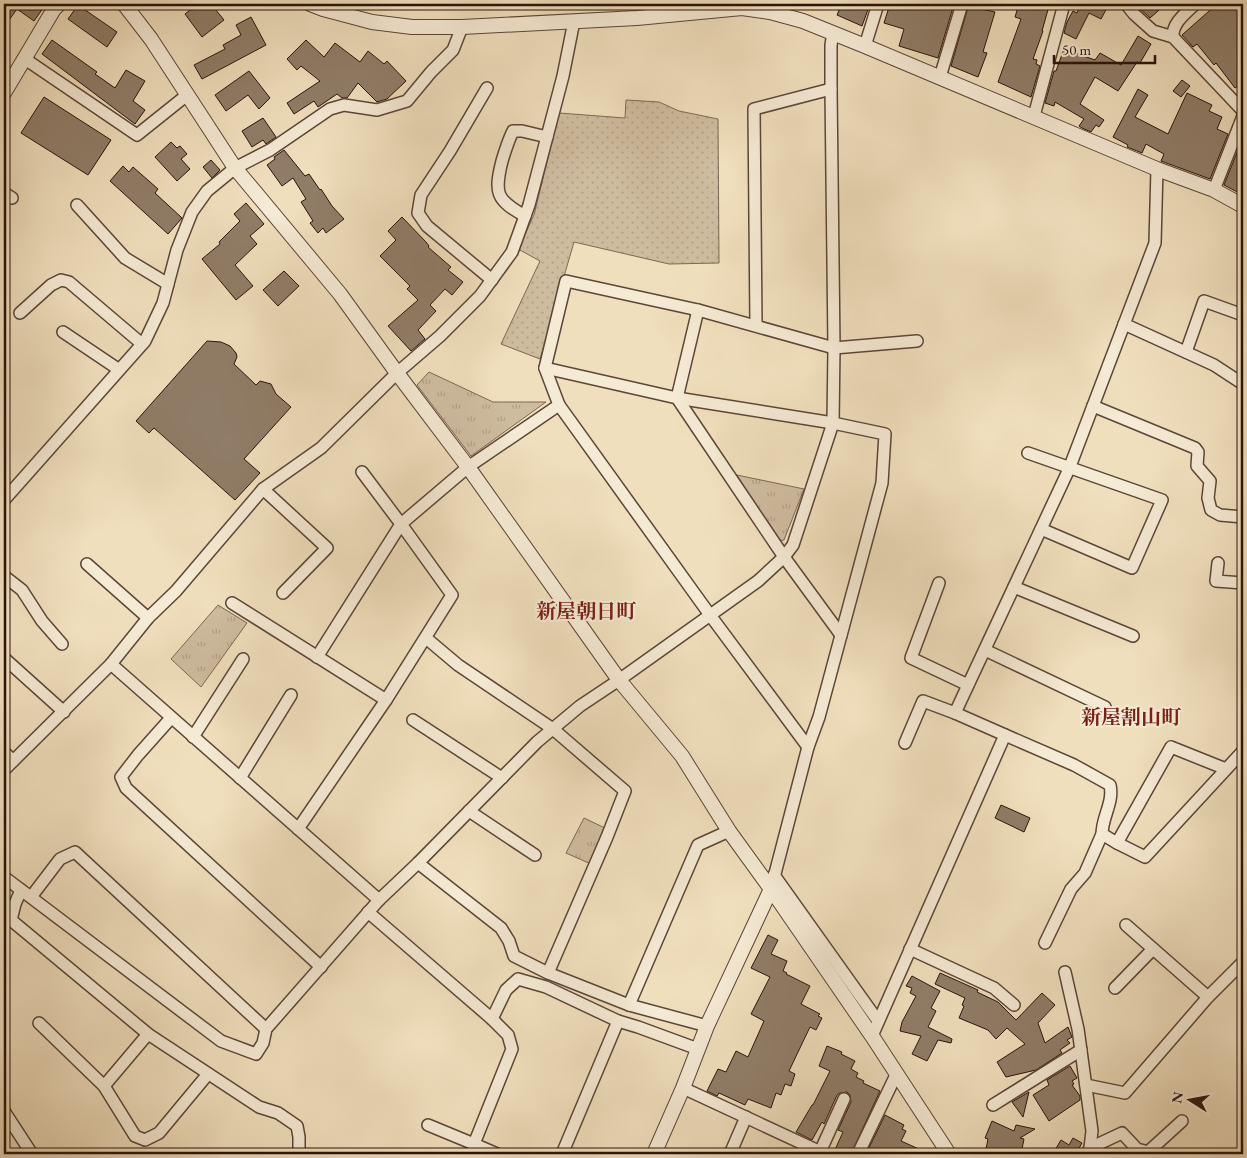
<svg xmlns="http://www.w3.org/2000/svg" width="1247" height="1158" font-family="'EB Garamond','Noto Serif JP',serif">
  <style>
    .grass { fill: url(#grass-dots); stroke: #7c6855 }
    .park { fill: url(#park-tufts); stroke: #7c6855 }
    .building { fill: #907d68; stroke: #29130b }
    .lines { fill: none; stroke-linecap: round; stroke-linejoin: round }
    .minor-casing { stroke: #5b4638; stroke-width: 14 }
    .tertiary-casing { stroke: #5b4638; stroke-width: 16 }
    .minor { stroke: #f5ead4; stroke-width: 11 }
    .tertiary { stroke: #f5ead4; stroke-width: 14 }
    .labels { text-anchor: middle; stroke-width: 4; stroke-linejoin: round; paint-order: stroke }
    .quarter-label { font-size: 20px; font-weight: bold; fill: #7a1f14; stroke: #f5ead4 }
  </style>
  <defs>
    <pattern id="grass-dots" width="8" height="8" patternUnits="userSpaceOnUse" patternTransform="scale(1.25)"><rect width="8" height="8" fill="#cebc9f"/><path d="M2 2h.1M6 6h.1" fill="none" stroke="#b1a188" stroke-width="1.8" stroke-linecap="round"/></pattern>
    <pattern id="park-tufts" width="24" height="20" patternUnits="userSpaceOnUse" patternTransform="scale(1.25)"><rect width="24" height="20" fill="#cebc9f"/><path d="M3 7l-1-3M5 7V3M7 7l1-3M15 17l-1-3M17 17v-4M19 17l1-3" fill="none" stroke="#b1a188"/></pattern>
  </defs>
  <rect width="100%" height="100%" fill="#f0dfbd"/>
  <filter id="stains"><feTurbulence type="fractalNoise" baseFrequency=".004" numOctaves="4"/><feColorMatrix values="0 0 0 0 .2 0 0 0 0 .09 0 0 0 0 .02 0 0 0 .5 -.17"/></filter>
  <radialGradient id="worn" r=".72"><stop offset=".6" stop-color="#630" stop-opacity="0"/><stop offset="1" stop-color="#630" stop-opacity=".3"/></radialGradient>
  <polygon class="grass" points="626,100 659,102 679,111 718,119 719,263 669,264 574,242 540,359 501,344 540,261 518,249 534,215 559,113 625,118"/>
  <g class="park">
    <polygon points="429,372 493,402 546,402 471,456 417,385"/>
    <polygon points="737,475 804,489 784,540 778,541"/>
    <polygon points="218,605 247,623 201,687 171,659"/>
    <polygon points="584,818 607,829 591,864 566,853"/>
  </g>
  <g class="building">
    <polygon points="4,4 46,4 34,21 17,9 4,27"/>
    <polygon points="198,4 211,4 224,20 202,37 185,14"/>
    <polygon points="842,4 870,4 862,26 837,15"/>
    <polygon points="890,4 954,4 938,58 899,46 904,29 884,23"/>
    <polygon points="969,4 982,4 981,9 995,12 983,52 987,53 978,77 951,66"/>
    <polygon points="1019,4 1042,4 1049,6 1042,31 1043,31 1033,59 1037,60 1036,64 1040,66 1031,97 998,82 1021,19 1015,17"/>
    <polygon points="1071,4 1109,4 1101,19 1089,13 1076,39 1064,33 1067,22 1073,11 1077,13 1079,8"/>
    <polygon points="1135,4 1166,4 1150,18"/>
    <polygon points="1217,4 1237,4 1243,11 1243,82 1235,88 1216,63 1214,65 1197,44 1193,47 1182,35"/>
    <polygon points="78,5 117,32 107,47 68,19"/>
    <polygon points="251,17 266,45 202,79 194,65 225,49 223,45 241,35 236,25"/>
    <polygon points="1138,36 1151,44 1140,63 1137,62 1118,91 1095,77 1080,104 1104,120 1099,127 1096,125 1091,132 1082,128 1079,126 1084,119 1055,102 1054,106 1045,103 1054,71 1056,71 1064,49 1095,60 1100,53 1121,65"/>
    <polygon points="52,40 97,72 95,74 115,88 126,70 145,81 133,101 145,110 135,124 42,54"/>
    <polygon points="306,40 324,57 335,43 360,62 368,51 384,64 387,61 406,81 387,99 377,102 358,83 347,98 342,98 337,94 318,107 314,101 294,114 287,103 320,81 301,66 297,70 287,59"/>
    <polygon points="249,71 270,98 259,109 248,95 226,111 215,95"/>
    <polygon points="1182,80 1190,86 1181,97 1173,91"/>
    <polygon points="1138,89 1148,95 1135,117 1168,134 1187,93 1212,105 1209,111 1222,117 1217,129 1228,134 1210,179 1161,161 1164,154 1146,144 1142,153 1127,147 1128,145 1113,137"/>
    <polygon points="44,97 111,140 88,175 21,133"/>
    <polygon points="263,118 276,137 266,144 263,140 252,147 242,131"/>
    <polygon points="1242,140 1243,141 1243,195 1224,185"/>
    <polygon points="171,142 177,148 180,146 187,154 181,159 190,169 177,181 155,157"/>
    <polygon points="284,150 305,176 309,174 320,190 321,189 332,206 344,219 326,233 323,228 318,233 310,223 313,221 301,202 306,199 293,178 282,186 267,165 275,159 274,157"/>
    <polygon points="211,160 220,170 212,178 203,167"/>
    <polygon points="123,166 129,172 133,167 158,189 155,193 182,218 168,234 110,181"/>
    <polygon points="246,203 264,224 250,236 257,244 235,265 253,286 236,300 202,259 220,244 219,242 240,221 234,214"/>
    <polygon points="402,217 426,242 429,246 428,247 451,267 448,270 463,282 452,295 445,289 430,305 436,311 418,330 425,339 411,351 388,326 418,300 407,289 410,286 380,256 396,240 388,231"/>
    <polygon points="284,271 299,286 278,306 263,290"/>
    <polygon points="207,341 221,342 230,346 236,353 237,357 234,364 256,385 260,381 271,384 276,394 291,407 244,459 260,473 235,500 154,428 149,433 136,421"/>
    <polygon points="1001,805 1030,818 1024,832 995,818"/>
    <polygon points="768,935 778,940 771,954 787,961 783,971 787,973 786,974 810,986 801,1004 820,1014 818,1016 822,1018 816,1030 810,1027 789,1071 795,1074 791,1086 785,1084 781,1095 776,1093 771,1108 748,1099 745,1105 719,1093 717,1096 707,1091 718,1069 726,1072 736,1051 748,1057 764,1021 751,1014 770,977 751,968"/>
    <polygon points="940,973 978,990 977,992 998,1002 1016,1020 1042,993 1055,1005 1038,1023 1045,1043 1068,1027 1072,1037 1067,1040 1070,1043 1060,1050 1062,1053 1036,1070 1006,1077 997,1062 1025,1044 1007,1028 996,1039 988,1030 959,1018 964,1006 962,1005 965,998 935,984"/>
    <polygon points="912,976 940,991 931,1008 936,1011 928,1027 952,1039 951,1043 938,1040 927,1061 912,1054 921,1036 900,1031 902,1022 916,996 910,993 912,988 906,986"/>
    <polygon points="827,1046 842,1052 841,1054 855,1061 851,1069 858,1073 856,1077 864,1081 863,1083 880,1091 851,1154 833,1154 843,1132 838,1130 851,1102 850,1095 847,1092 840,1093 837,1095 824,1124 822,1122 812,1140 796,1132 812,1105 813,1105 830,1071 819,1066"/>
    <polygon points="1070,1066 1077,1078 1072,1081 1074,1084 1072,1085 1080,1096 1080,1100 1049,1121 1033,1095 1049,1085 1047,1080"/>
    <polygon points="1029,1092 1023,1117 1012,1102"/>
    <polygon points="885,1115 904,1125 902,1129 906,1131 901,1141 930,1154 866,1154"/>
    <polygon points="992,1121 1014,1131 1016,1125 1035,1129 1020,1138 1024,1139 1021,1154 985,1154 988,1139 985,1138"/>
    <polygon points="1073,1138 1082,1143 1078,1150 1080,1151 1080,1154 1063,1154 1055,1150 1061,1140 1069,1145"/>
  </g>
  <g class="lines">
    <g class="minor-casing">
      <g id="minor">
        <polyline points="1126,4 1134,14 1153,31 1173,37 1243,111"/>
        <path d="M 1173,37 C 1172,23 1186,13 1195,4"/>
        <polyline points="865,46 878,4"/>
        <polyline points="25,59 137,135 187,95"/>
        <polyline points="940,77 962,4"/>
        <polyline points="487,88 450,151 421,195 418,213 427,226 492,280"/>
        <polyline points="1034,116 1064,4"/>
        <polyline points="1214,190 1243,116"/>
        <polyline points="4,193 12,198"/>
        <polyline points="77,205 125,258 168,284"/>
        <path d="M 525,216 C 496,200 494,193 502,161 C 505,151 508,141 513,131 L 522,131 L 547,137"/>
        <polyline points="698,310 677,398 784,557 841,635"/>
        <polyline points="20,313 51,285 61,280 69,282 142,344"/>
        <polyline points="1124,324 1214,365 1243,384"/>
        <polyline points="756,325 754,109 831,89"/>
        <polyline points="63,332 118,369"/>
        <polyline points="1186,352 1204,301 1243,315"/>
        <polyline points="545,368 677,398 833,423 885,434 882,483 819,717 808,747 771,889"/>
        <polyline points="559,405 710,615 808,747"/>
        <polyline points="1093,406 1195,448 1198,452 1197,466 1210,481 1208,498 1211,510 1220,515 1243,517"/>
        <polyline points="1028,453 1162,500 1132,568 1041,529"/>
        <polyline points="263,489 327,548 283,593"/>
        <polyline points="4,500 145,341 163,303 177,250 192,212 207,191 235,168 270,150 330,109 344,105 377,110 407,101 431,72 453,50 462,27"/>
        <polyline points="1218,563 1216,581 1243,583"/>
        <polyline points="87,564 148,618"/>
        <polyline points="4,576 22,590 42,621 62,644"/>
        <polyline points="939,583 911,658 968,685"/>
        <polyline points="1014,587 1133,636"/>
        <polyline points="232,603 386,700"/>
        <polyline points="426,638 458,665 553,729 625,791 607,837 548,973"/>
        <polyline points="985,650 1105,707"/>
        <polyline points="317,657 401,524 362,472"/>
        <polyline points="4,658 64,712"/>
        <polyline points="111,664 379,900"/>
        <polyline points="171,718 138,755 121,777 126,788 321,967"/>
        <polyline points="413,720 502,778"/>
        <path d="M 1005,735 L 1074,765 L 1110,785 C 1114,802 1102,817 1102,834 L 1117,843"/>
        <polyline points="193,737 243,659"/>
        <polyline points="905,743 923,701 955,713"/>
        <polyline points="4,752 13,761"/>
        <polyline points="1226,769 1171,747 1117,843 1145,857 1243,751"/>
        <polyline points="4,770 111,664 148,618 176,591 263,489 321,448 397,373 440,336 480,296 512,252 529,205 563,76 574,21"/>
        <polyline points="240,778 291,695"/>
        <polyline points="469,811 535,855"/>
        <polyline points="298,829 386,700 452,595 401,524 468,467 559,405 545,368 566,281 698,310 834,348 917,341"/>
        <polyline points="418,863 501,928 509,941 514,956 548,973 629,1005 707,1026"/>
        <polyline points="774,875 878,1021"/>
        <polyline points="4,877 221,1041 256,1054 263,1043 266,1029 379,900 418,863 537,742 580,706 619,680 758,581 784,557 793,545 833,423 834,348 831,89 831,45 833,33"/>
        <polyline points="21,890 15,904 11,920 148,1034 259,1107 278,1113 297,1126 299,1137 299,1154"/>
        <polyline points="31,897 60,859 75,852 266,1029"/>
        <polyline points="368,912 492,1019 508,1035 512,1049 474,1144 497,1154"/>
        <polyline points="1126,925 1208,997"/>
        <polyline points="1045,943 1071,889 1085,873 1102,834"/>
        <polyline points="910,949 994,988 1014,1005"/>
        <polyline points="1065,972 1078,1029 1092,1131 1090,1148 1087,1154"/>
        <polyline points="1115,988 1153,949"/>
        <polyline points="629,1005 698,845 729,831"/>
        <polyline points="492,1019 506,990 518,979 546,987 618,1021 638,1027 698,1049"/>
        <polyline points="39,1023 104,1086 135,1136 145,1140 159,1133 208,1074"/>
        <polyline points="872,1036 1005,735 955,713 1069,469 1155,243 1157,169"/>
        <polyline points="1086,1085 1125,1093 1208,997 1243,962"/>
        <polyline points="104,1086 148,1034"/>
        <polyline points="683,1088 825,1154"/>
        <polyline points="993,1105 1081,1050"/>
        <polyline points="4,1111 32,1154"/>
        <polyline points="428,1125 474,1144"/>
        <polyline points="1090,1148 1122,1133 1137,1149 1148,1152 1182,1121"/>
        <polyline points="820,1152 844,1099"/>
        <polyline points="562,1154 618,1021"/>
        <polyline points="730,1154 746,1117"/>
        <polyline points="858,1154 896,1075"/>
      </g>
    </g>
    <g class="tertiary-casing">
      <g id="tertiary">
        <polyline points="124,4 151,39 235,168 340,294 397,373 468,467 619,680 682,756 729,831 771,889 872,1036 949,1154"/>
        <polyline points="310,4 323,9 372,22 412,27 462,27 637,18 742,8 770,12 803,21 865,46 1157,169 1214,190 1243,206"/>
        <polyline points="4,93 54,9 59,4"/>
        <polyline points="654,1154 683,1088 707,1026 771,889"/>
      </g>
    </g>
    <use href="#minor" class="minor"/>
    <use href="#tertiary" class="tertiary"/>
  </g>
  <g class="labels">
    <g class="quarter-label">
      <text x="586" y="618">新屋朝日町</text>
      <text x="1131" y="724">新屋割山町</text>
    </g>
  </g>
  <rect width="1247" height="1158" fill="none" stroke="#f0dfbd" stroke-width="20"/>
  <rect x="5" y="5" width="1237" height="1148" fill="none" stroke="#29130b" stroke-width="2.5"/>
  <rect x="10" y="10" width="1227" height="1138" fill="none" stroke="#29130b"/>
  <g transform="translate(1190 1100) rotate(281)" stroke="#f5ead4" stroke-width="4" paint-order="stroke">
  <path d="M0-4L9 19L0 12L-9 19Z" fill="#29130b"/>
  <text y="-8" font-size="14" font-weight="bold" text-anchor="middle" fill="#29130b">N</text>
  </g>
  <path d="M1054 55v8h101v-8" fill="none" stroke="#29130b" stroke-width="2.5"/>
  <text x="1062" y="55" font-size="15" fill="#29130b" stroke="#f5ead4" stroke-width="4" paint-order="stroke">50 m</text>
  <rect width="100%" height="100%" filter="url(#stains)"/>
  <rect width="100%" height="100%" fill="url(#worn)"/>
</svg>
